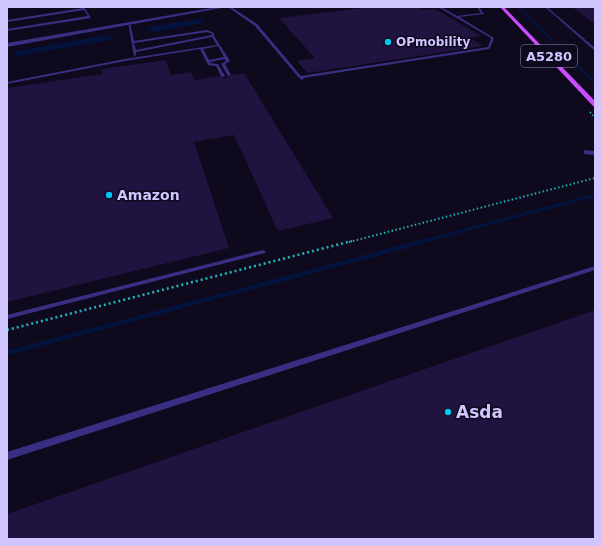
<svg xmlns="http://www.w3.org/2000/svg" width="602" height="546" font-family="'DejaVu Sans',sans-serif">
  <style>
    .water { fill: #03133c }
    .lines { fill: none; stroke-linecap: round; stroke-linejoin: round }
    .stream-far3 { stroke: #03133c; stroke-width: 2 }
    .stream-far2 { stroke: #03133c; stroke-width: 2.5 }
    .stream-far1 { stroke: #03133c; stroke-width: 3.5 }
    .stream { stroke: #03133c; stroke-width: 4.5 }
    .building { fill: #201340 }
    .path-far2 { stroke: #1fb6b9; stroke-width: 1.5; stroke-dasharray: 1.5 2; stroke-linecap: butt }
    .path-far1 { stroke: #1fb6b9; stroke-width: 2; stroke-dasharray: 1.5 2.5; stroke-linecap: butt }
    .path { stroke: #1fb6b9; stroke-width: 2.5; stroke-dasharray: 2 3; stroke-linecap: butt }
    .lane { fill: #392f82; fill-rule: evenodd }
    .street { fill: #392f82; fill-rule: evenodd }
    .primary { fill: #cb4cff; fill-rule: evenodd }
    .poi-dot { fill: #00c5f0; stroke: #0e091d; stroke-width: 1.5 }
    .labels { text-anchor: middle; stroke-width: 3; stroke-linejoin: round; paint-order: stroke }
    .far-poi-label { font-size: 12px; font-weight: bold; fill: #d1c5ff; stroke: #0e091d; text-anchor: start }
    .shield { fill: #0e091d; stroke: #968dbb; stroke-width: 1 }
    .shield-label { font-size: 13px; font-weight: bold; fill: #d1c5ff }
    .poi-label { font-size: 14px; font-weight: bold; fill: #d1c5ff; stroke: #0e091d; text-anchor: start }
    .near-poi-label { font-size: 17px; font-weight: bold; fill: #d1c5ff; stroke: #0e091d; text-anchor: start }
  </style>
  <rect width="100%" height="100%" fill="#0e091d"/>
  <g class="water">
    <polygon points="197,19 203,19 203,23 153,32 147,30 149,27"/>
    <polygon points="108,35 114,37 110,40 18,56 13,54 17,51"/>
  </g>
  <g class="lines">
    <polyline class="stream-far3" points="518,7 573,61"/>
    <polyline class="stream-far2" points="572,60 595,82"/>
    <polyline class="stream-far1" points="421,242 595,195"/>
    <polyline class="stream" points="7,353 425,241"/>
  </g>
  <g class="building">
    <polygon points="370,7 417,7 423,10 435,9 482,36 470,38 483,46 308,73 297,61 315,58 279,18"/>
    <polygon points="572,7 595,7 595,24"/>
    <polygon points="166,60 171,75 191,72 195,80 220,76 224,78 232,75 244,73 333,218 278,231 234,135 194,142 229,248 7,302 7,88 102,74 101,69"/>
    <polygon points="595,310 595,539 7,539 7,514"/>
  </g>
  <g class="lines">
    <polyline class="path-far2" points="590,112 595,118"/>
    <polyline class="path-far1" points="349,242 595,178"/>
    <polyline class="path" points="7,330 352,241"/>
    <g class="lane">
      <polygon points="7,7 9,7 8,8"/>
      <polygon points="82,7 84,7 91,18 7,31 7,29 88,16 84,10 7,22 7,20 83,8"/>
      <polygon points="228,7 231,7 257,24 301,76 488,47 491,38 438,7 441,7 457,16 481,13 477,7 479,7 484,14 459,17 494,38 490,48 489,49 303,78 304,79 302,80 299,78 255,26"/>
      <polygon points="545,7 547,7 595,48 595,51"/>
      <path d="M 128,22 L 130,23 L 134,41 L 207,30 L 214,33 L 214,36 L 230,61 L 225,64 L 231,75 L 228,76 L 221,64 L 226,61 L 225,59 L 210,62 L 210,63 L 218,64 L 225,76 L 223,77 L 221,76 L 216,66 L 208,65 L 200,49 L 125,61 L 7,84 L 7,82 L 125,59 L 217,45 L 212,37 L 136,52 L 136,55 L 134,56 ZM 207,32 L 212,34 L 212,35 L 136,50 L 134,43 ZM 218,46 L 224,57 L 209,60 L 203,49 Z"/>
      <polygon points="263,250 266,252 265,253 7,319 7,315"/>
      <polygon points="595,266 595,270 7,460 7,452"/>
    </g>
    <g class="street">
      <polygon points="217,7 227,7 7,47 7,43"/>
      <polygon points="584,150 595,151 595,155 584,154"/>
    </g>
    <polygon class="primary" points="500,7 504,7 595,101 595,107 593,106"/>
  </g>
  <g class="poi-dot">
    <circle cx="388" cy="42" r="4"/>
    <circle cx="109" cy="195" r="4"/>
    <circle cx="448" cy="412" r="4"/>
  </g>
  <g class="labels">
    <g class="far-poi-label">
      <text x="396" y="46">OPmobility</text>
    </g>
    <rect class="shield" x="521" y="45" width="56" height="22" rx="3"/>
    <g class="shield-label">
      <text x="549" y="61">A5280</text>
    </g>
    <g class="poi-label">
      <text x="117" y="200">Amazon</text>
    </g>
    <g class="near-poi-label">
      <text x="456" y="418">Asda</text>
    </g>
  </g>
  <rect width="602" height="546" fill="none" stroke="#d1c5ff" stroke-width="16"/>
</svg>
